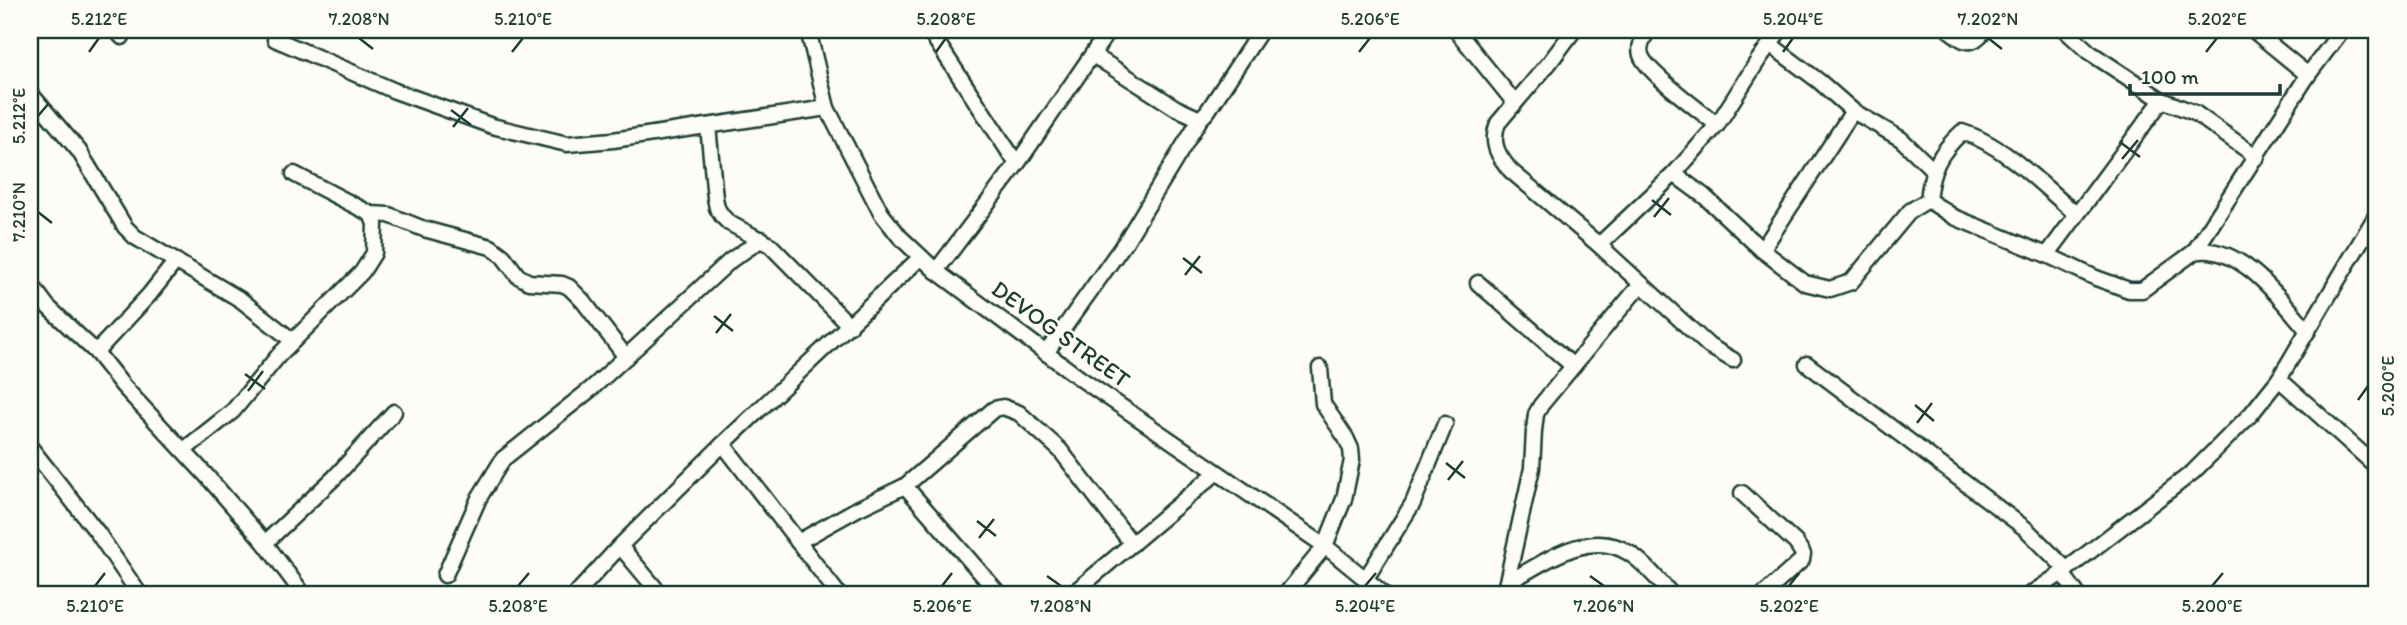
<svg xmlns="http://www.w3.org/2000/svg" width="2407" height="625" font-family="Itim,sans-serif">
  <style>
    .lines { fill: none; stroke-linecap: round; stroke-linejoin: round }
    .minor-casing { stroke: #1f3d34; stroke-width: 19 }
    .minor { stroke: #fdfcf7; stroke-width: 14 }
    .ticks { fill: none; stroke: #1f3d34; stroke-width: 2.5 }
    .labels { text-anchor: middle; stroke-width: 5; stroke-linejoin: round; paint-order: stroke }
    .street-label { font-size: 24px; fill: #1f3d34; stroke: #fdfcf7 }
    .neatline { fill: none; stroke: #1f3d34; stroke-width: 2.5 }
    .ticks-label { font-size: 18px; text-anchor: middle; fill: #1f3d34 }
  </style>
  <rect width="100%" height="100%" fill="#fdfcf7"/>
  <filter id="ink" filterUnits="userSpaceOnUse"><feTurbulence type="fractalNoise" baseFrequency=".0143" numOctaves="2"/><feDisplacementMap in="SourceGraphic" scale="14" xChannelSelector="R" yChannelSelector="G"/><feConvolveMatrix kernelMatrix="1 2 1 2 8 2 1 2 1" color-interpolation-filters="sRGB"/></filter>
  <g filter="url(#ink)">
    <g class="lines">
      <g class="minor-casing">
        <g id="minor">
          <polyline points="116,30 122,37"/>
          <polyline points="808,30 827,108 881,213 900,237 936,271 1081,379 1325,546 1385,595"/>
          <polyline points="929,30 1017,164"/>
          <polyline points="1456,30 1515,103"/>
          <path d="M 1574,30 L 1550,62 L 1498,123 C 1490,143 1498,156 1511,171 L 1599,245 L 1709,346 L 1733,360"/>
          <path d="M 1648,30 C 1644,38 1638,45 1641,55 C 1646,72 1702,112 1717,125"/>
          <path d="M 1949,30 C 1965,42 1971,48 1985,30"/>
          <polyline points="2065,30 2089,52 2162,100 2195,113 2257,157"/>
          <polyline points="2253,30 2308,75"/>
          <polyline points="275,39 395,91 492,126 567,144 613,140 827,108"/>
          <polyline points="1771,45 1820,82 1853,111 1901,139 1933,170"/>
          <polyline points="1093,55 1176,108 1200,119 1207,112 1261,30"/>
          <polyline points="30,93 79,151 125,227 135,237 241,300 293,341"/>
          <polyline points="708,126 715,198 717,208 722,216 729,223 770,245 850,326"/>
          <polyline points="294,174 371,214 389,215 424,229 491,247 503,256 518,276 529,282 562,284 569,287 583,301 626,357"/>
          <polyline points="1674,174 1704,196 1762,250 1805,283 1830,289 1851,282 1910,211 1928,200"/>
          <polyline points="1928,200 1954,217 2047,255 2096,278 2129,290 2142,290 2194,252 2308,75 2342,30"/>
          <path d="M 1928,200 C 1931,170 1939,153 1962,132 C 2003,144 2043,186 2076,214"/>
          <polyline points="1599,245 1674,174 1717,125 1759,59 1780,30"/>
          <polyline points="1762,250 1853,111"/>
          <path d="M 2194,252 C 2239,241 2283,302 2308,331"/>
          <polyline points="2047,255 2162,100"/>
          <polyline points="936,271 1017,164 1109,30"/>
          <polyline points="30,283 47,306 96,352 123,386 205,474 265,543 300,590 301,595"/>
          <polyline points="1478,283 1573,366"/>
          <polyline points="96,352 149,295 176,261"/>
          <polyline points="1046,353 1126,241 1200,119"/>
          <polyline points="1807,364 2026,529 2066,569"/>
          <polyline points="2279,379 2377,467"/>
          <polyline points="723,444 839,595"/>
          <polyline points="30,447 97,532 140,595"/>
          <polyline points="184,450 233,411 279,355 362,272 374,253 375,224 371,214"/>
          <polyline points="905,486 1000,595"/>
          <polyline points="1742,493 1796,543 1803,554 1802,560 1763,595"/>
          <polyline points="798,542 857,509 905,486 994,409 1003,407 1019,413 1060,450 1132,544"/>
          <polyline points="265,543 335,477 394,412"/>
          <polyline points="620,546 661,595"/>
          <polyline points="2062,573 2078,595"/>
          <polyline points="445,575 479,498 503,459 591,389 731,260 762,239"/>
          <polyline points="1365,580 1413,503 1445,424"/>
          <path d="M 1507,583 C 1542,564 1588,527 1629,553 C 1645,563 1659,581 1672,595"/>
          <polyline points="575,595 620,546 723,444 921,257"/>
          <polyline points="1071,595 1216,473"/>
          <polyline points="1285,595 1325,546 1344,499 1352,460 1351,449 1346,438 1323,404 1320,368"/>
          <polyline points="1504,595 1532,468 1534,431 1536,414 1541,405 1641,284"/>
          <polyline points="2029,595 2062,573 2193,472 2251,414 2279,379 2377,214"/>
        </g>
      </g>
      <use href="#minor" class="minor"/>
    </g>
  </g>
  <path class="ticks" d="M 359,38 L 373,49M 1988,38 L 2002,49M 89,52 L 99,38M 512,52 L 523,38M 936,52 L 946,38M 1359,52 L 1370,38M 1783,52 L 1793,38M 2206,52 L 2217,38M 451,110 L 471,125M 38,116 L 49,103M 453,127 L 468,108M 2120,142 L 2140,157M 2122,159 L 2138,140M 1652,200 L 1671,215M 38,212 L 52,223M 1654,217 L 1669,198M 1183,258 L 1202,273M 1185,275 L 1200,256M 714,316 L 733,331M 716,333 L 731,314M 245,374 L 265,389M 248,391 L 263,371M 2358,400 L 2368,386M 1915,405 L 1934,421M 1917,423 L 1932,403M 1446,463 L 1465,478M 1448,480 L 1463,461M 977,521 L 996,536M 979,538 L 994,519M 1047,576 L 1061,586M 1590,576 L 1604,586M 95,586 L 105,573M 518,586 L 529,573M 942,586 L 952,573M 1365,586 L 1376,573M 1789,586 L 1799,573M 2212,586 L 2223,573"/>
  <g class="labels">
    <g class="street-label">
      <text transform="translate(1061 334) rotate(36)" y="8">DEVOG STREET</text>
    </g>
  </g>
  <rect width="2407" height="625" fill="none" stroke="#fdfcf7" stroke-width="77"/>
  <path d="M2130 84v10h150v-10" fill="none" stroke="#1f3d34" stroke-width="3.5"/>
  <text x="2141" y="84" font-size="21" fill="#1f3d34" stroke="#fdfcf7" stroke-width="5" paint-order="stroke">100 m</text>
  <rect x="38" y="38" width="2330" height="548" class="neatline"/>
  <g class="ticks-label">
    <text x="99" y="25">5.212°E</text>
    <text x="359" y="25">7.208°N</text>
    <text x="523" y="25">5.210°E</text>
    <text x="946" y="25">5.208°E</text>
    <text x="1370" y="25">5.206°E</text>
    <text x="1793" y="25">5.204°E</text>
    <text x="1988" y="25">7.202°N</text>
    <text x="2217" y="25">5.202°E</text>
    <text transform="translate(19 116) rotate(-90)" y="6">5.212°E</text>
    <text transform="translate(19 212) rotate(-90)" y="6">7.210°N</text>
    <text transform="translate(2388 386) rotate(-90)" y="6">5.200°E</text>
    <text x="95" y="612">5.210°E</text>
    <text x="518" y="612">5.208°E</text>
    <text x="942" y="612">5.206°E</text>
    <text x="1061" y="612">7.208°N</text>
    <text x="1365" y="612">5.204°E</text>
    <text x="1604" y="612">7.206°N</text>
    <text x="1789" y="612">5.202°E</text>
    <text x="2212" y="612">5.200°E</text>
  </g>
</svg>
